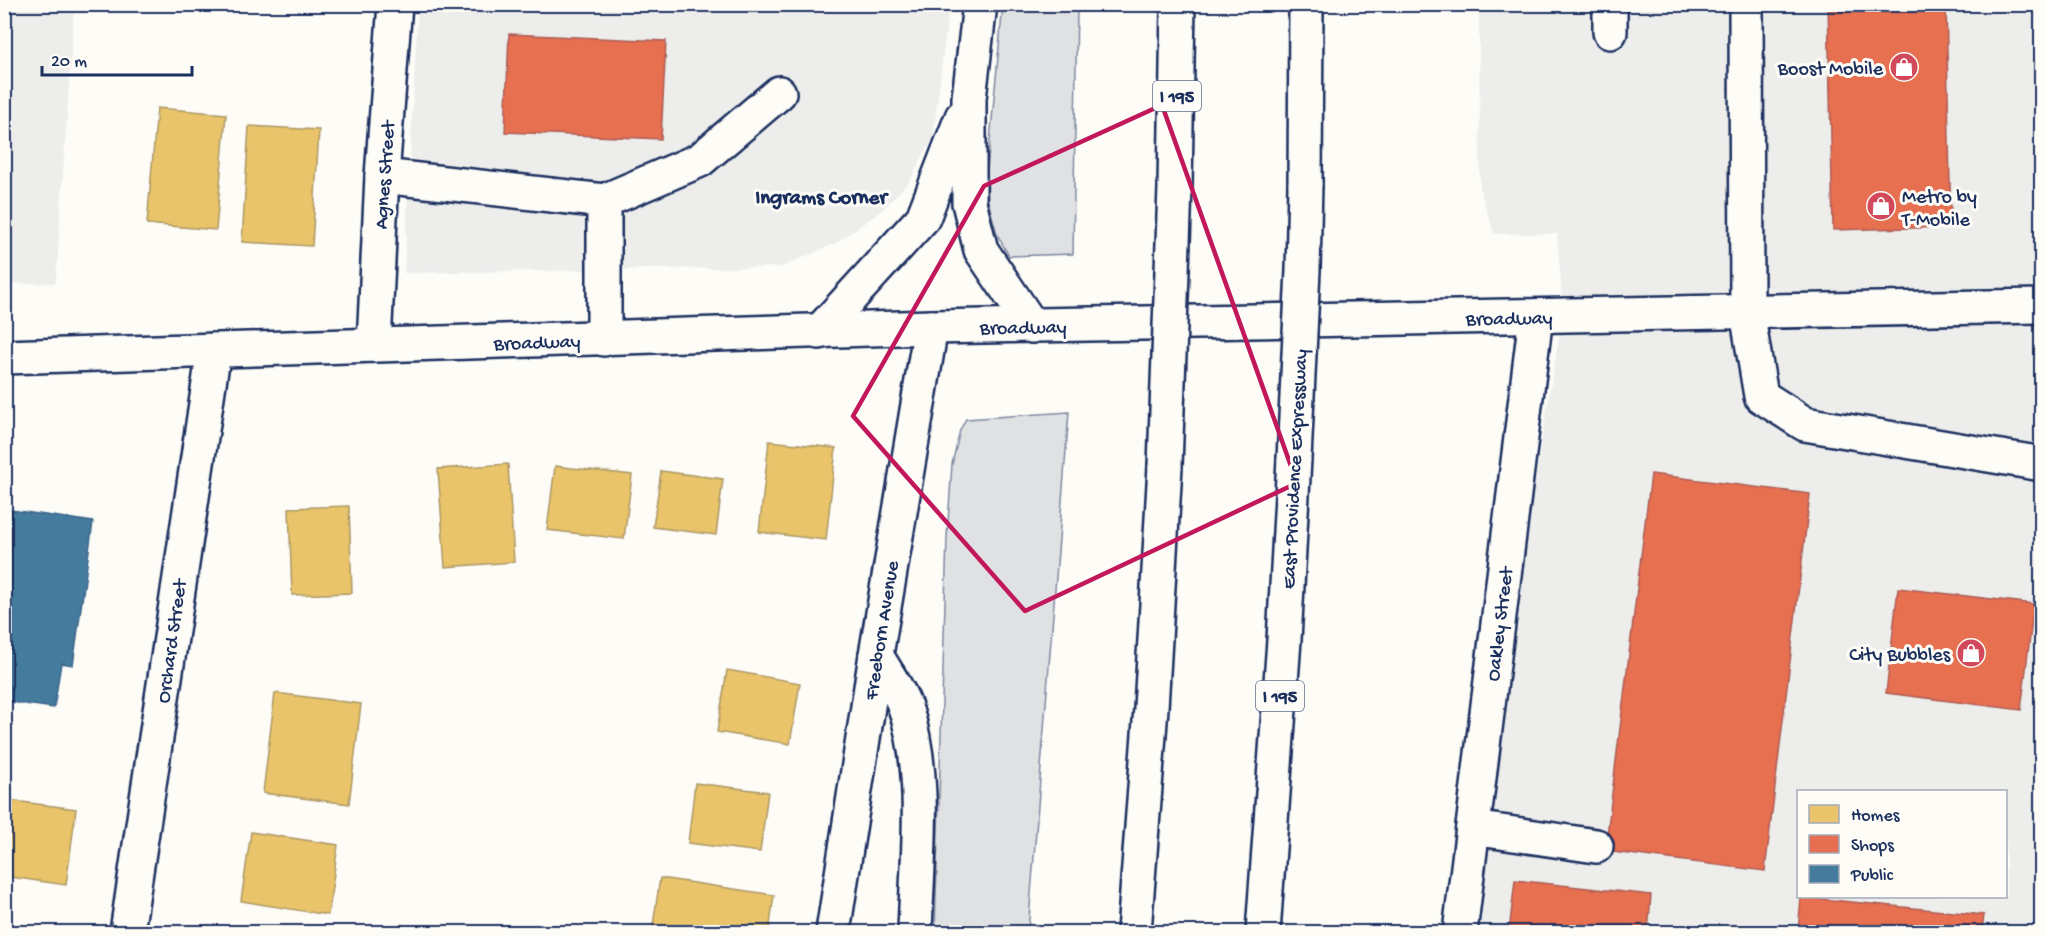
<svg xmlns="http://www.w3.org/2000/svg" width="2046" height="937" font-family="'Gochi Hand',sans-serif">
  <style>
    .built { fill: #edeeec; fill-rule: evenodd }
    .green { fill: #e0e1e3; stroke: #7e88a0; stroke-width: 1.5 }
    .homes { fill: #e9c46a; stroke: #ab9766; stroke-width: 1.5 }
    .shops { fill: #e76f51; stroke: #aa5c55; stroke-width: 1.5 }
    .public { fill: #457b9d; stroke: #38648a; stroke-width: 1.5 }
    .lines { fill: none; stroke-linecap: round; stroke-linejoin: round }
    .minor-casing { stroke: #1b2f5e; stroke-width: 38 }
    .major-casing { stroke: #1b2f5e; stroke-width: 38 }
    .highway-casing { stroke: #1b2f5e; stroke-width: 38 }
    .minor { stroke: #fdfcf7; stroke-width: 33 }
    .major { stroke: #fdfcf7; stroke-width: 33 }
    .highway { stroke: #fdfcf7; stroke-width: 33 }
    .highway-bridge-casing { stroke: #1b2f5e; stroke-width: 38; stroke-linecap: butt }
    .highway-bridge { stroke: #fdfcf7; stroke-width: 33 }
    .marked { fill: none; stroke: #c2185b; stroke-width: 4.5; stroke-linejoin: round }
    .labels { text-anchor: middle; stroke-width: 6; stroke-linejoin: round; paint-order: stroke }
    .shield { fill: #fdfcf7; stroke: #5f6c8c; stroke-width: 1.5 }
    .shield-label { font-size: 18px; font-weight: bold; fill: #1b2f5e }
    .poi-label { font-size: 20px; fill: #1b2f5e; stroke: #fdfcf7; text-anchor: end }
    .street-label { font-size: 20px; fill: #1b2f5e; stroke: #fdfcf7 }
    .neighbourhood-label { font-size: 21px; font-weight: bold; fill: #1b2f5e; stroke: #fdfcf7 }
  </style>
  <rect width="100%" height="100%" fill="#fdfcf7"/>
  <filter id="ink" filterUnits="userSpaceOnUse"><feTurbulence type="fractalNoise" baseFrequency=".0167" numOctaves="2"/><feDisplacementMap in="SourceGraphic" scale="12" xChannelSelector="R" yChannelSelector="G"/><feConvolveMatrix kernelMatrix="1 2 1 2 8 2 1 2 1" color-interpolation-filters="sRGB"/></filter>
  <g filter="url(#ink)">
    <g class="built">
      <polygon points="4,5 74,5 56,283 5,284"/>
      <polygon points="418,5 949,5 933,138 909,182 881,211 836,243 782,267 404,273"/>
      <path d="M 1479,5 L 2041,5 L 2041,932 L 1470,932 L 1510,627 L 1563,313 L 1557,234 L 1494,234 L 1480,189 ZM 1798,792 L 2006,792 L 2006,896 L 1798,896 Z"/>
    </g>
    <g class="green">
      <polygon points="1003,5 1077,5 1073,254 1009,256 997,234 988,201 987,171"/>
      <polygon points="1069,412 1028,932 935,932 947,537 952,464 960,430 966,419"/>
    </g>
    <g class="homes">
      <polygon points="157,108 226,114 216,230 147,224"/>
      <polygon points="249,126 319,130 312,246 242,242"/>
      <polygon points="769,441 836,448 826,540 759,532"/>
      <polygon points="508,464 514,562 445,567 438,469"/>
      <polygon points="555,466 632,475 624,539 547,530"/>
      <polygon points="661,471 723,479 716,535 653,527"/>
      <polygon points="349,506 352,593 292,595 289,508"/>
      <polygon points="727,670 800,683 790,744 717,732"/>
      <polygon points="275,693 361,704 349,804 263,793"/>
      <polygon points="695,783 768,792 760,852 688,843"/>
      <polygon points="6,800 76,809 66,885 4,876 4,814"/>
      <polygon points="251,832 338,845 328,915 241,901"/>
      <polygon points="660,878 774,895 769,932 652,932"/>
    </g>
    <g class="shops">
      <polygon points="1828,4 1946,4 1951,227 1833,230"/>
      <polygon points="509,34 666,41 661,139 505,132"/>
      <polygon points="1651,474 1810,494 1765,871 1605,851"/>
      <polygon points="1898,588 2034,604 2021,710 1886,693"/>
      <polygon points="1515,880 1651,895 1648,932 1509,932"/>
      <polygon points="1801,897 1984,915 1982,932 1798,932"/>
    </g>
    <polygon class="public" points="4,509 93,522 73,665 61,663 54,708 4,701"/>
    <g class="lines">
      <g class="minor-casing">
        <g id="minor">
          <polyline points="1610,4 1610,32"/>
          <polyline points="1746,4 1747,312 1761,396 1805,424 2042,464"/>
          <polyline points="382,176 604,201"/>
          <polyline points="604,339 604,201 700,160 779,93"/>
          <polyline points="374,345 382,176 395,4"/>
          <polyline points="1473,828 1596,846"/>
          <polyline points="127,932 214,350"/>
          <polyline points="833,932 876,655"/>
          <polyline points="1460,932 1536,316"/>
        </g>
      </g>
      <g class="major-casing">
        <g id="major">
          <polyline points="4,357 931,327 2042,306"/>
          <polyline points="876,655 931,327"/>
        </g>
      </g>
      <g class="highway-casing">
        <g id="highway">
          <polyline points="980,4 969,98 969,203 981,250 1032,326"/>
          <polyline points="1305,185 1306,4"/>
          <polyline points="1175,187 1178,4"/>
          <polyline points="819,332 923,218 962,117"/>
          <path d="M 876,655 C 885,672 899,689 905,707 C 928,774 917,863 915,932"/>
          <polyline points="1134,932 1151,708 1165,466"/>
          <polyline points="1263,932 1284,640 1294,459"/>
        </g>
      </g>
      <use href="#minor" class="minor"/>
      <use href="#major" class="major"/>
      <use href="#highway" class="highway"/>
      <g class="highway-bridge-casing">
        <g id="highway-bridge">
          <polyline points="1294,459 1303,270 1305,185"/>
          <polyline points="1165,466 1175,187"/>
        </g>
      </g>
      <use href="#highway-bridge" class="highway-bridge"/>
    </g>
  </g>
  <path class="marked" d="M 1162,105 L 1297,483 L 1025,611 L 853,416 L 984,186 Z"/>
  <defs>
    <g id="shop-disc" transform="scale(1.5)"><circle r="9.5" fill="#d1495b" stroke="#fdfcf7"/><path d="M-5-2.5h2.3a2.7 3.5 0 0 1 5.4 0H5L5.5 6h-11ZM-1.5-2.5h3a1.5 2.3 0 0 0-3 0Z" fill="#fff"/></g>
  </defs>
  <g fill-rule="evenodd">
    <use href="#shop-disc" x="1904" y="67"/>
    <use href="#shop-disc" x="1881" y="206"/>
    <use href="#shop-disc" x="1971" y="653"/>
  </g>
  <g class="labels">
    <g class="shield">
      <rect x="1153" y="81" width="48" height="30" rx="4.5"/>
      <rect x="1256" y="681" width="48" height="30" rx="4.5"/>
    </g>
    <g class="shield-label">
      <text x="1177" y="102">I 195</text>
      <text x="1280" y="702">I 195</text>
    </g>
    <g class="poi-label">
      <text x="1883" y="74">Boost Mobile</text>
      <text x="1902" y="202" text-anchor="start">Metro by<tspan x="1902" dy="23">T-Mobile</tspan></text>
      <text x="1950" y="660">City Bubbles</text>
    </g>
    <g class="street-label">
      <text transform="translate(383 175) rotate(-86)" y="7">Agnes Street</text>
      <text transform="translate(1509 317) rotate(-1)" y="7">Broadway</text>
      <text transform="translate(1023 326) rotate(-1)" y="7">Broadway</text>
      <text transform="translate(537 341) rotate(-2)" y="7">Broadway</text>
      <text transform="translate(1293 469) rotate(-87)" y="7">East Providence Expressway</text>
      <text transform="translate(1498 624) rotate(-83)" y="7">Oakley Street</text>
      <text transform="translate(880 630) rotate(-81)" y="7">Freeborn Avenue</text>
      <text transform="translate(170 641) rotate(-82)" y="7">Orchard Street</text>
    </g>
    <g class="neighbourhood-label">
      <text x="821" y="203">Ingrams Corner</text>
    </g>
  </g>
  <rect width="2046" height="937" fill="none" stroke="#fdfcf7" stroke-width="24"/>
  <rect x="12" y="12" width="2022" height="913" fill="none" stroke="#1b2f5e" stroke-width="2" filter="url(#ink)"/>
  <rect x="1797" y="790" width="210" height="108" fill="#fdfcf7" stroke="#a3aaba" stroke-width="1.5"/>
  <rect x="1809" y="805" width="30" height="18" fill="#e9c46a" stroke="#a3aaba" stroke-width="1.5"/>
  <text x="1851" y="820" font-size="18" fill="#1b2f5e">Homes</text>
  <rect x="1809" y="835" width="30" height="18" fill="#e76f51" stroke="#a3aaba" stroke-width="1.5"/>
  <text x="1851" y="850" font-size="18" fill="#1b2f5e">Shops</text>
  <rect x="1809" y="865" width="30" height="18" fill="#457b9d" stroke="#a3aaba" stroke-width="1.5"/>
  <text x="1851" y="880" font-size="18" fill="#1b2f5e">Public</text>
  <path d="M42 66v9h150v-9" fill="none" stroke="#1b2f5e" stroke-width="3"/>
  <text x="51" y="66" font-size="18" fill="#1b2f5e" stroke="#fdfcf7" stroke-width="4.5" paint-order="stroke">20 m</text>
</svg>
